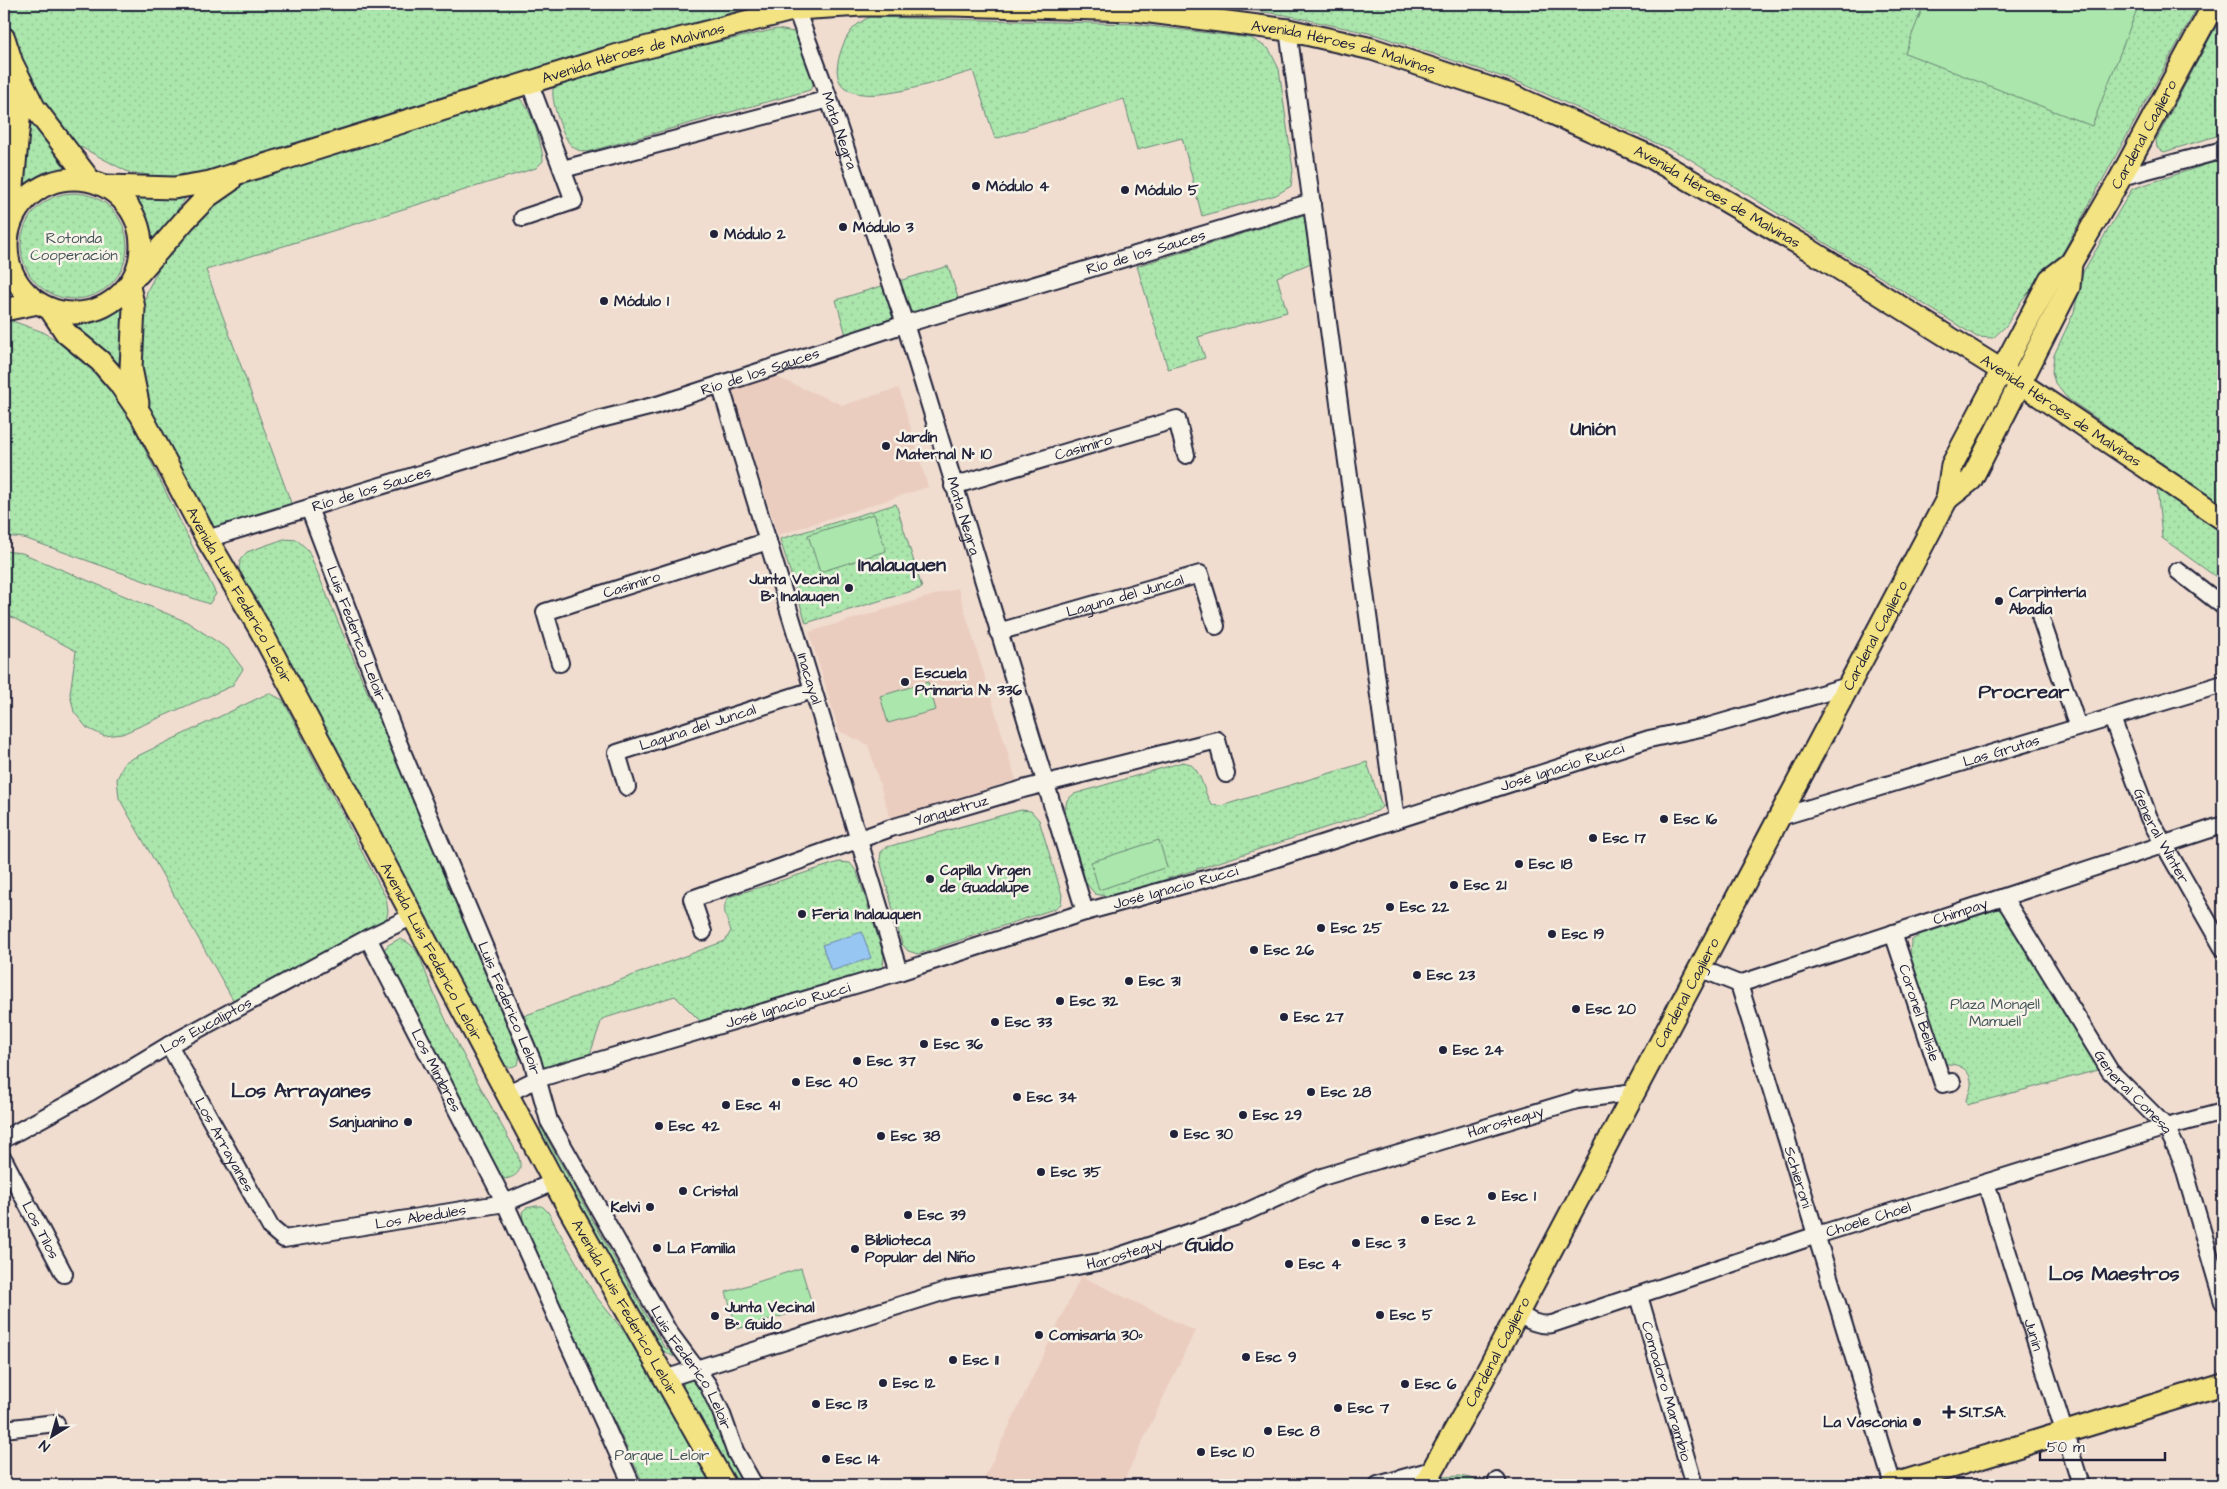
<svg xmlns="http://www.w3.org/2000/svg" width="2227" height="1489" font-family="'Architects Daughter',sans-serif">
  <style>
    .built { fill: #ebcdbf }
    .green { fill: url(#green-dots); stroke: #668474 }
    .pitch { fill: #abe6ac; stroke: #668474 }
    .water { fill: #97c6f2; stroke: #6884a9 }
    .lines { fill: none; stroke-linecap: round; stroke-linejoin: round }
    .minor-casing { stroke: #22223b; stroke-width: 20 }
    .major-casing { stroke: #22223b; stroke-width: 25 }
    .minor { stroke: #f7f3e8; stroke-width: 16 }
    .major { stroke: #f4e382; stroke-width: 21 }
    .poi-dot { fill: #22223b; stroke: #f7f3e8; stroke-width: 2 }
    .labels { text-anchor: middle; stroke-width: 5; stroke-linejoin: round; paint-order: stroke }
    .street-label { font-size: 15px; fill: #22223b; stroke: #f7f3e8 }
    .poi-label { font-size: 15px; font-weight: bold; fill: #22223b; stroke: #f7f3e8; text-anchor: start }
    .park-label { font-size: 15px; fill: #445357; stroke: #f7f3e8 }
    .district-label { font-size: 20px; font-weight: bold; fill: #22223b; stroke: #f7f3e8 }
  </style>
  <defs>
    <pattern id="green-dots" width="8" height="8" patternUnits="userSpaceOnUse" patternTransform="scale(1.25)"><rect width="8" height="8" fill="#abe6ac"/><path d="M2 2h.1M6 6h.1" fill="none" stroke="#93c595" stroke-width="1.8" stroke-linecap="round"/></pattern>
  </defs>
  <rect width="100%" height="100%" fill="#f0ddd0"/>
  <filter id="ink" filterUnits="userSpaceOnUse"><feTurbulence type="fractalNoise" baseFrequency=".02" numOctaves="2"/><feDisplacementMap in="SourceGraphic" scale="10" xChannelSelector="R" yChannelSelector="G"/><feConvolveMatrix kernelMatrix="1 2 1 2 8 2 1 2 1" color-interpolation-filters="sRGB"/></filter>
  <g filter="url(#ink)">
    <g class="built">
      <polygon points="774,376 843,405 899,388 928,487 778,535 732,390"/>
      <polygon points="958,588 1016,780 890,818 868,745 839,731 809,632"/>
      <polygon points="1081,1276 1195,1331 1122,1485 981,1485"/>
    </g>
    <g class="green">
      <polygon points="4,4 759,4 210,175 173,179 128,172 77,145 54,122 18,57 4,13"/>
      <polygon points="1209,4 2199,4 2062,254 2022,300 2006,326 1993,338 1977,337 1685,156 1521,83 1373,34 1285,15"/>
      <polygon points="2223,13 2223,134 2164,152 2157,148 2156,140"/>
      <path d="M 870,17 L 1133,24 L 1251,38 L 1269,49 L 1279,69 L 1293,170 L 1291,186 L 1276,195 L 1202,216 L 1182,138 L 1137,150 L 1124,99 L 995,139 L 973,71 C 944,78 817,129 840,54 C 845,37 853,24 870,17 Z"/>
      <path d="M 777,29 L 794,32 L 814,83 L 810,90 L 587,152 C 580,151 575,150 570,144 C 562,135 551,101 553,89 L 559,83 L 623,63 Z"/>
      <polygon points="4,60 11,93 4,183"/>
      <path d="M 508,97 C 512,97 517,97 520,99 C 531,107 543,148 543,161 L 536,168 L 206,270 L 294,511 L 217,530 L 205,518 L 150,414 L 140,369 L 141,320 L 147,291 L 168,251 L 196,217 L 236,187 L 255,177 Z"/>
      <polygon points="31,125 36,127 73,167 68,171 29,187 21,186"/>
      <polygon points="2223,159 2223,506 2067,398 2055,383 2052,372 2054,355 2074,312 2083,272 2132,189"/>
      <path d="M 131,193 L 187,196 L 158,238 L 152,242 C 143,235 136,211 130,199 Z"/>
      <circle cx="74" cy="246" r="53"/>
      <polygon points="1304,215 1311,263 1277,277 1287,312 1198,337 1205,358 1168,369 1137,266"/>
      <polygon points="948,266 959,301 910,316 899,281"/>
      <polygon points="4,278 12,293 12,300 4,302"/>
      <polygon points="885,285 895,320 846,335 836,300"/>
      <path d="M 117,306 L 123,308 L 125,314 L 119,363 L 114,362 L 73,327 C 82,318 105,313 117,306 Z"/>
      <polygon points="4,318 43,332 72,349 95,369 124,407 216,594 209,604 24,538 4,536"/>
      <polygon points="2157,486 2223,532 2223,582 2162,538"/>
      <polygon points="896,504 922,588 806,623 780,539"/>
      <path d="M 284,539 L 297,540 L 308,550 L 520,1057 L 518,1064 C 510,1069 506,1067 499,1062 L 239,571 L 240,560 L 247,552 Z"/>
      <polygon points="4,551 22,553 187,622 228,649 243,669 232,686 122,734 104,736 87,728 74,712 70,694 76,651 4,613"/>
      <polygon points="269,693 283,700 386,898 388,911 386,921 236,1005 119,798 117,779 125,762"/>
      <path d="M 1183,762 C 1202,764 1202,792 1212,805 L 1221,806 L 1367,762 L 1382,807 L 1377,811 L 1111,897 L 1095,894 L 1086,883 L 1065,811 L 1067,800 L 1074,794 Z"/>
      <polygon points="1021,810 1031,811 1039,820 1062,895 1061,904 1054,909 918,954 908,951 902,944 880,860 881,852 887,847"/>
      <path d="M 839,862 L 850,863 L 857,872 L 884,956 L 883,967 L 875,973 L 702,1023 L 675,996 L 602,1019 L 587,1063 L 545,1071 L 540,1065 L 521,1017 L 725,941 L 731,931 C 727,919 720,908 729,897 Z"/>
      <path d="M 1998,909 L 2010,917 L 2102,1069 L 1967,1105 L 1966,1099 C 1978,1080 1968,1063 1945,1064 L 1910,955 L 1911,941 L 1922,933 Z"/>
      <path d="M 399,939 C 417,943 421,960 427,976 C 451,1038 485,1095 517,1153 C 523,1167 521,1176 505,1179 L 497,1173 L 383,951 L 388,945 Z"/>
      <polygon points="540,1119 547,1139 664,1347 671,1351 674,1357 662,1350 541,1136"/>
      <polygon points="536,1206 542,1206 548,1212 594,1294 631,1340 711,1485 644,1485 524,1227 522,1212 526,1208"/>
      <polygon points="689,1379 695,1381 702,1386 747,1485 738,1485 683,1387 684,1382"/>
      <polygon points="1459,1476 1471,1478 1484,1485 1439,1485 1443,1477"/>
    </g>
    <g class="pitch">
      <polygon points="1924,4 2139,4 2092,126 1905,53"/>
      <polygon points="874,514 886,551 820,572 808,535"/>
      <polygon points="928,682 936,710 888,723 880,696"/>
      <polygon points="1159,840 1167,867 1099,890 1091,862"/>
      <polygon points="801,1268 813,1307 737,1329 726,1292"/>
    </g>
    <polygon class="water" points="862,932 871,958 831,971 822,945"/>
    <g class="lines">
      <g class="minor-casing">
        <g id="minor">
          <path id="s1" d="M 796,9 L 829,99 L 905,324 L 1085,912"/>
          <polyline points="1288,30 1396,820"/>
          <polyline points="563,169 829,99"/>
          <polyline points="2121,177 2223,150"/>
          <polyline points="523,218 574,201 530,84"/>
          <path id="s2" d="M 720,384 L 899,972"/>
          <path id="s3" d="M 953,486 L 1177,419 L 1186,455"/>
          <path id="s4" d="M 309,508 L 398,742 L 532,1060 L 549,1121 L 668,1331 L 708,1385 L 721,1412 L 735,1451 L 754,1485"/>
          <path id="s5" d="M 207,539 L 597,420 L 657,405 L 905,324 L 1312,202"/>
          <polyline points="2178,571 2223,606"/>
          <polyline points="2041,619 2078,727"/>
          <path id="s6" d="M 998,632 L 1200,574 L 1216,626"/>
          <path id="s7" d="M 560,663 L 545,612 L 768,541"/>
          <path id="s8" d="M 2112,718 L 2149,818 L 2223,948"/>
          <path id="s9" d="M 627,787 L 617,753 L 813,690"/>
          <path id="s10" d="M 1780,817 L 2223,684"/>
          <path id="s11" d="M 2004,898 L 2110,1071 L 2166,1127 L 2181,1158 L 2223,1302"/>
          <path id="s12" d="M 703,932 L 692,899 L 891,828 L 1023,789 L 1217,740 L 1226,774"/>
          <path id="s13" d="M 1893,933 L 1943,1084 L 1952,1082"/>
          <path id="s14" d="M 368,938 L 505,1203 L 632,1485"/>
          <path id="s15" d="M 1699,968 L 1739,984 L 2223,825"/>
          <path id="s16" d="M 1739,984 L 1893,1485"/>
          <path id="s17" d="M 169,1045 L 271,1228 L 284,1239 L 505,1203 L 554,1182"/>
          <path id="s18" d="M 506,1094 L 537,1079 L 899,972 L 1085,912 L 1249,867 L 1649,739 L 1710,726 L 1848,686"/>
          <path id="s19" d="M 4,1139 L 92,1091 L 169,1045 L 368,938 L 411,917"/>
          <path id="s20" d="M 4,1160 L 64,1274"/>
          <path id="s21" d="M 1986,1183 L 2081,1485"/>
          <path id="s22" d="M 1639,1296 L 1694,1485"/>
          <path id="s23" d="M 1518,1313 C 1529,1321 1538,1326 1552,1324 L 1817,1235 L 2166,1127 L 2223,1112"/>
          <path id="s24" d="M 664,1379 L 949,1290 L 1104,1261 L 1235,1217 L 1322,1177 L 1577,1100 L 1634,1092"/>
          <polyline points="4,1429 56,1423"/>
          <polyline points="1497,1481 1498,1485"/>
          <polyline points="1378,1485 1432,1470"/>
        </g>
      </g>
      <g class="major-casing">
        <g id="major">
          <polyline points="4,38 12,63 34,107 89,179"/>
          <circle cx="74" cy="246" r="67"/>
          <path id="s25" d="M 107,186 L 174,188 L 210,182 L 621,54 L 796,9 L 862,5 L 952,5 L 1135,10 L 1288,30 L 1372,49 L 1511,95 L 1647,155 L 1808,249 L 2001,370 L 2223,519"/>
          <polyline points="14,214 12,196 20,110 16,85"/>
          <polyline points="138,274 184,221 207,197 230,181"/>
          <polyline points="129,287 134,308 131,368 138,403"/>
          <path id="s26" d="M 50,309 L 66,333 L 100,361 L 119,383 L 141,415 L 207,539 L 261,631 L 554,1182 L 725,1485"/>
          <polyline points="4,310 38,303"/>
          <polyline points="1947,499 1971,480 2069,287 2071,263"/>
          <path id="s27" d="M 1424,1485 L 1472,1400 L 1947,499 L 1952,465 L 2050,279 L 2071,263 L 2121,177 L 2214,4"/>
          <polyline points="1892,1485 2223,1384"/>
        </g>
      </g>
      <use href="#minor" class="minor"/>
      <use href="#major" class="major"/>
    </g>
  </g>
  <g class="poi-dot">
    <circle cx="976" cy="186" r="5"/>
    <circle cx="1125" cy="190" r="5"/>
    <circle cx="843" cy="227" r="5"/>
    <circle cx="714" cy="234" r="5"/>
    <circle cx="604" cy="301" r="5"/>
    <circle cx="886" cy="446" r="5"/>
    <circle cx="849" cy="588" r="5"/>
    <circle cx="1999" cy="601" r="5"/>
    <circle cx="905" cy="682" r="5"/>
    <circle cx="1664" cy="819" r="5"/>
    <circle cx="1593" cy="838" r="5"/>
    <circle cx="1519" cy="864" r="5"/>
    <circle cx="930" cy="879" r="5"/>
    <circle cx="1454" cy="885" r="5"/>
    <circle cx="1390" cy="907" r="5"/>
    <circle cx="802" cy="914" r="5"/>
    <circle cx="1321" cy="928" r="5"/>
    <circle cx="1552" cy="934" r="5"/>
    <circle cx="1254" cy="950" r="5"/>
    <circle cx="1417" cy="975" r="5"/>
    <circle cx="1129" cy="981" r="5"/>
    <circle cx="1060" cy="1001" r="5"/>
    <circle cx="1576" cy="1009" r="5"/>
    <circle cx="1284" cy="1017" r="5"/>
    <circle cx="995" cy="1022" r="5"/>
    <circle cx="924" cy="1044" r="5"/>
    <circle cx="1443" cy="1050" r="5"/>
    <circle cx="857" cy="1061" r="5"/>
    <circle cx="796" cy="1082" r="5"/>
    <circle cx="1311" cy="1092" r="5"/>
    <circle cx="1017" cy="1097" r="5"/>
    <circle cx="726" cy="1105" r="5"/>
    <circle cx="1243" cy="1115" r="5"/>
    <circle cx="408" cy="1122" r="5"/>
    <circle cx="659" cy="1126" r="5"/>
    <circle cx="1174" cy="1134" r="5"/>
    <circle cx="881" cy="1136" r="5"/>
    <circle cx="1041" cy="1172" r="5"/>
    <circle cx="683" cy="1191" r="5"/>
    <circle cx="1492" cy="1196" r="5"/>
    <circle cx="650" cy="1207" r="5"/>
    <circle cx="908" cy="1215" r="5"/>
    <circle cx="1425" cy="1220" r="5"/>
    <circle cx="1356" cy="1243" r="5"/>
    <circle cx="657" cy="1248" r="5"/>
    <circle cx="855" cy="1249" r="5"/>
    <circle cx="1289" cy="1264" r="5"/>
    <circle cx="1380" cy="1315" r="5"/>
    <circle cx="715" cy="1316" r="5"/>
    <circle cx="1039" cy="1335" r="5"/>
    <circle cx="1246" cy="1357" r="5"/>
    <circle cx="953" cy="1360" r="5"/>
    <circle cx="883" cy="1383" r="5"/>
    <circle cx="1405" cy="1384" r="5"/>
    <circle cx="816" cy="1404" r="5"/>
    <circle cx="1338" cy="1408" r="5"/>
    <path d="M1946.5 1404.5h5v5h5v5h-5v5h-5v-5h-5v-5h5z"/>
    <circle cx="1917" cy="1422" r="5"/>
    <circle cx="1268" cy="1431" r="5"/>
    <circle cx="1201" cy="1452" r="5"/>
    <circle cx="826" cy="1459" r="5"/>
  </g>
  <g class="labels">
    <g class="street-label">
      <text dy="5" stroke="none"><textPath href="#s25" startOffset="1266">Avenida Héroes de Malvinas</textPath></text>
      <text dy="5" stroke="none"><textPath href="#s25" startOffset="546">Avenida Héroes de Malvinas</textPath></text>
      <text dy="5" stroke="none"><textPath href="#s1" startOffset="129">Mata Negra</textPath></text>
      <text dy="5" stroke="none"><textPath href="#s27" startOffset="1535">Cardenal Cagliero</textPath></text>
      <text dy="5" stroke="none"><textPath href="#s25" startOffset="1671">Avenida Héroes de Malvinas</textPath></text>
      <text dy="5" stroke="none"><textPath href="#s5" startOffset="982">Río de los Sauces</textPath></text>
      <text dy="5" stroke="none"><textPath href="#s5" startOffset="578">Río de los Sauces</textPath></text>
      <text dy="5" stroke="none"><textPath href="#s25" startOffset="2076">Avenida Héroes de Malvinas</textPath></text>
      <text dy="5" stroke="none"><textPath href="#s3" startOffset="136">Casimiro</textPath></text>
      <text dy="5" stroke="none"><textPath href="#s5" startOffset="172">Río de los Sauces</textPath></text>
      <text dy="5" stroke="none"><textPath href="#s1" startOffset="534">Mata Negra</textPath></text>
      <text dy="5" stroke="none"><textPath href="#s7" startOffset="144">Casimiro</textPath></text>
      <text dy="5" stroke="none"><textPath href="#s26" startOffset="346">Avenida Luis Federico Leloir</textPath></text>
      <text dy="5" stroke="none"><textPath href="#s6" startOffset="132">Laguna del Juncal</textPath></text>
      <text dy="5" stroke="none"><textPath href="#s4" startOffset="134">Luis Federico Leloir</textPath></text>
      <text dy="5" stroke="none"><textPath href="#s27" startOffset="962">Cardenal Cagliero</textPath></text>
      <text dy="5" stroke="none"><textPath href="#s2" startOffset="308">Inacayal</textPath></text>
      <text dy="5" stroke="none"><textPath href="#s9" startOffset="120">Laguna del Juncal</textPath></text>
      <text dy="5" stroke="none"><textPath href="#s10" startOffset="231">Las Grutas</textPath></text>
      <text dy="5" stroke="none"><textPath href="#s18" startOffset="1106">José Ignacio Rucci</textPath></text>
      <text dy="5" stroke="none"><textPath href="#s12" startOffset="309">Yanquetruz</textPath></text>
      <text dy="5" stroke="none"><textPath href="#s8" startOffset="128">General Winter</textPath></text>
      <text dy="5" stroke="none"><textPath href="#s18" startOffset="701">José Ignacio Rucci</textPath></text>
      <text dy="5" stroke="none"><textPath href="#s15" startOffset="276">Chimpay</textPath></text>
      <text dy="5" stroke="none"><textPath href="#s26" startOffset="751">Avenida Luis Federico Leloir</textPath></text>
      <text dy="5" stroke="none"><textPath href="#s27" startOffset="558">Cardenal Cagliero</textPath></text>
      <text dy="5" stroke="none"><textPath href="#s18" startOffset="296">José Ignacio Rucci</textPath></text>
      <text dy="5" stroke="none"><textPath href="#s4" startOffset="539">Luis Federico Leloir</textPath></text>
      <text dy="5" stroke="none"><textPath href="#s13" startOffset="84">Coronel Belisle</textPath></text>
      <text dy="5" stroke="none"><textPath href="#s19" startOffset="232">Los Eucaliptos</textPath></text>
      <text dy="5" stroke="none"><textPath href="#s14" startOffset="149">Los Mimbres</textPath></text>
      <text dy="5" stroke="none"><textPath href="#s11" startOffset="234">General Conesa</textPath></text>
      <text dy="5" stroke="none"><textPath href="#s24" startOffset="882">Harosteguy</textPath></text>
      <text dy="5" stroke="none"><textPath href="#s17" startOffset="114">Los Arrayanes</textPath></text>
      <text dy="5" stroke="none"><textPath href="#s16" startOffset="202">Schieroni</textPath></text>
      <text dy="5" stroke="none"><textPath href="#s17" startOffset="365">Los Abedules</textPath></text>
      <text dy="5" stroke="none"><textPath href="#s23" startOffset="370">Choele Choel</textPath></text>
      <text dy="5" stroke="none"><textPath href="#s20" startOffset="79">Los Tilos</textPath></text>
      <text dy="5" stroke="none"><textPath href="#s24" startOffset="478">Harosteguy</textPath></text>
      <text dy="5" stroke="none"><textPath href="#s26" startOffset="1156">Avenida Luis Federico Leloir</textPath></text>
      <text dy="5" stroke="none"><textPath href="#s21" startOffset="159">Junín</textPath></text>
      <text dy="5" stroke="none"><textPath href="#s27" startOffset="152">Cardenal Cagliero</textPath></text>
      <text dy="5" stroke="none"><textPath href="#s4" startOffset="944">Luis Federico Leloir</textPath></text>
      <text dy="5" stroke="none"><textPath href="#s22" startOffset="99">Comodoro Marambio</textPath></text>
    </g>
    <g class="poi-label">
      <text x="986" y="191">Módulo 4</text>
      <text x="1135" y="195">Módulo 5</text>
      <text x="853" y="232">Módulo 3</text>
      <text x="724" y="239">Módulo 2</text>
      <text x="614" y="306">Módulo 1</text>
      <text x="896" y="442">Jardín<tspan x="896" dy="17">Maternal N° 10</tspan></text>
      <text x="839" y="584" text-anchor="end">Junta Vecinal<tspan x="839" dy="17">B° Inalauqen</tspan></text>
      <text x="2009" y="597">Carpintería<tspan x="2009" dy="17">Abadía</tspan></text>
      <text x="915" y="678">Escuela<tspan x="915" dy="17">Primaria N° 336</tspan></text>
      <text x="1674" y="824">Esc 16</text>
      <text x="1603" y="843">Esc 17</text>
      <text x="1529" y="869">Esc 18</text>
      <text x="940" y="875">Capilla Virgen<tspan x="940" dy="17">de Guadalupe</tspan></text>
      <text x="1464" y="890">Esc 21</text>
      <text x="1400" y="912">Esc 22</text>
      <text x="812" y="919">Feria Inalauquen</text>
      <text x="1331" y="933">Esc 25</text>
      <text x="1562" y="939">Esc 19</text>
      <text x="1264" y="955">Esc 26</text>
      <text x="1427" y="980">Esc 23</text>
      <text x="1139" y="986">Esc 31</text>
      <text x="1070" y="1006">Esc 32</text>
      <text x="1586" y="1014">Esc 20</text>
      <text x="1294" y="1022">Esc 27</text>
      <text x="1005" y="1027">Esc 33</text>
      <text x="934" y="1049">Esc 36</text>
      <text x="1453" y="1055">Esc 24</text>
      <text x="867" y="1066">Esc 37</text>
      <text x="806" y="1087">Esc 40</text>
      <text x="1321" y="1097">Esc 28</text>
      <text x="1027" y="1102">Esc 34</text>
      <text x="736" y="1110">Esc 41</text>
      <text x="1253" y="1120">Esc 29</text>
      <text x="398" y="1127" text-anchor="end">Sanjuanino</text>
      <text x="669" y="1131">Esc 42</text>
      <text x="1184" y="1139">Esc 30</text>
      <text x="891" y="1141">Esc 38</text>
      <text x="1051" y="1177">Esc 35</text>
      <text x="693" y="1196">Cristal</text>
      <text x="1502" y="1201">Esc 1</text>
      <text x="640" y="1212" text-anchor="end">Kelvi</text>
      <text x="918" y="1220">Esc 39</text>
      <text x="1435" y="1225">Esc 2</text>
      <text x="865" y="1245">Biblioteca<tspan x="865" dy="17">Popular del Niño</tspan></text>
      <text x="1366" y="1248">Esc 3</text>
      <text x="667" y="1253">La Familia</text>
      <text x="1299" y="1269">Esc 4</text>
      <text x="725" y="1312">Junta Vecinal<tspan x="725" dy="17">B° Guido</tspan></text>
      <text x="1390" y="1320">Esc 5</text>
      <text x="1049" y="1340">Comisaría 30º</text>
      <text x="1256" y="1362">Esc 9</text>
      <text x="963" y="1365">Esc 11</text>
      <text x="893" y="1388">Esc 12</text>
      <text x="1415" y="1389">Esc 6</text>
      <text x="826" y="1409">Esc 13</text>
      <text x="1348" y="1413">Esc 7</text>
      <text x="1959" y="1417">SI.T.SA.</text>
      <text x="1907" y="1427" text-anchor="end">La Vasconia</text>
      <text x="1278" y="1436">Esc 8</text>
      <text x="1211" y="1457">Esc 10</text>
      <text x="836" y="1464">Esc 14</text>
    </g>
    <g class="park-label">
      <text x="74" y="243">Rotonda<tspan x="74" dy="17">Cooperación</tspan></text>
      <text x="1995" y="1009">Plaza Mongell<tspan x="1995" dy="17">Mamuell</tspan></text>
      <text x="662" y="1460">Parque Leloir</text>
    </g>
    <g class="district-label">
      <text x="1593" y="435">Unión</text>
      <text x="902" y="571">Inalauquen</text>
      <text x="2024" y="698">Procrear</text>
      <text x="301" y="1097">Los Arrayanes</text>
      <text x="1209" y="1251">Guido</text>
      <text x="2114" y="1280">Los Maestros</text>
    </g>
  </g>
  <rect width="2227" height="1489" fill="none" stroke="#f7f3e8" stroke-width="20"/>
  <rect x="10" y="10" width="2207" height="1469" fill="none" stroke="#22223b" stroke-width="2" filter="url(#ink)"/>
  <g transform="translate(52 1436) rotate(217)" stroke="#f7f3e8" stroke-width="4" paint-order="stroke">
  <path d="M0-4L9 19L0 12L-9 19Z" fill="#22223b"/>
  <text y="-8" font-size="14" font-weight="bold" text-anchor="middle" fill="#22223b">N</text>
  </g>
  <path d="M2040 1452v8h125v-8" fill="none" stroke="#22223b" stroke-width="2.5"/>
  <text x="2047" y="1452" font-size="15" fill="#22223b" stroke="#f7f3e8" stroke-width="4" paint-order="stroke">50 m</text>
</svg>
